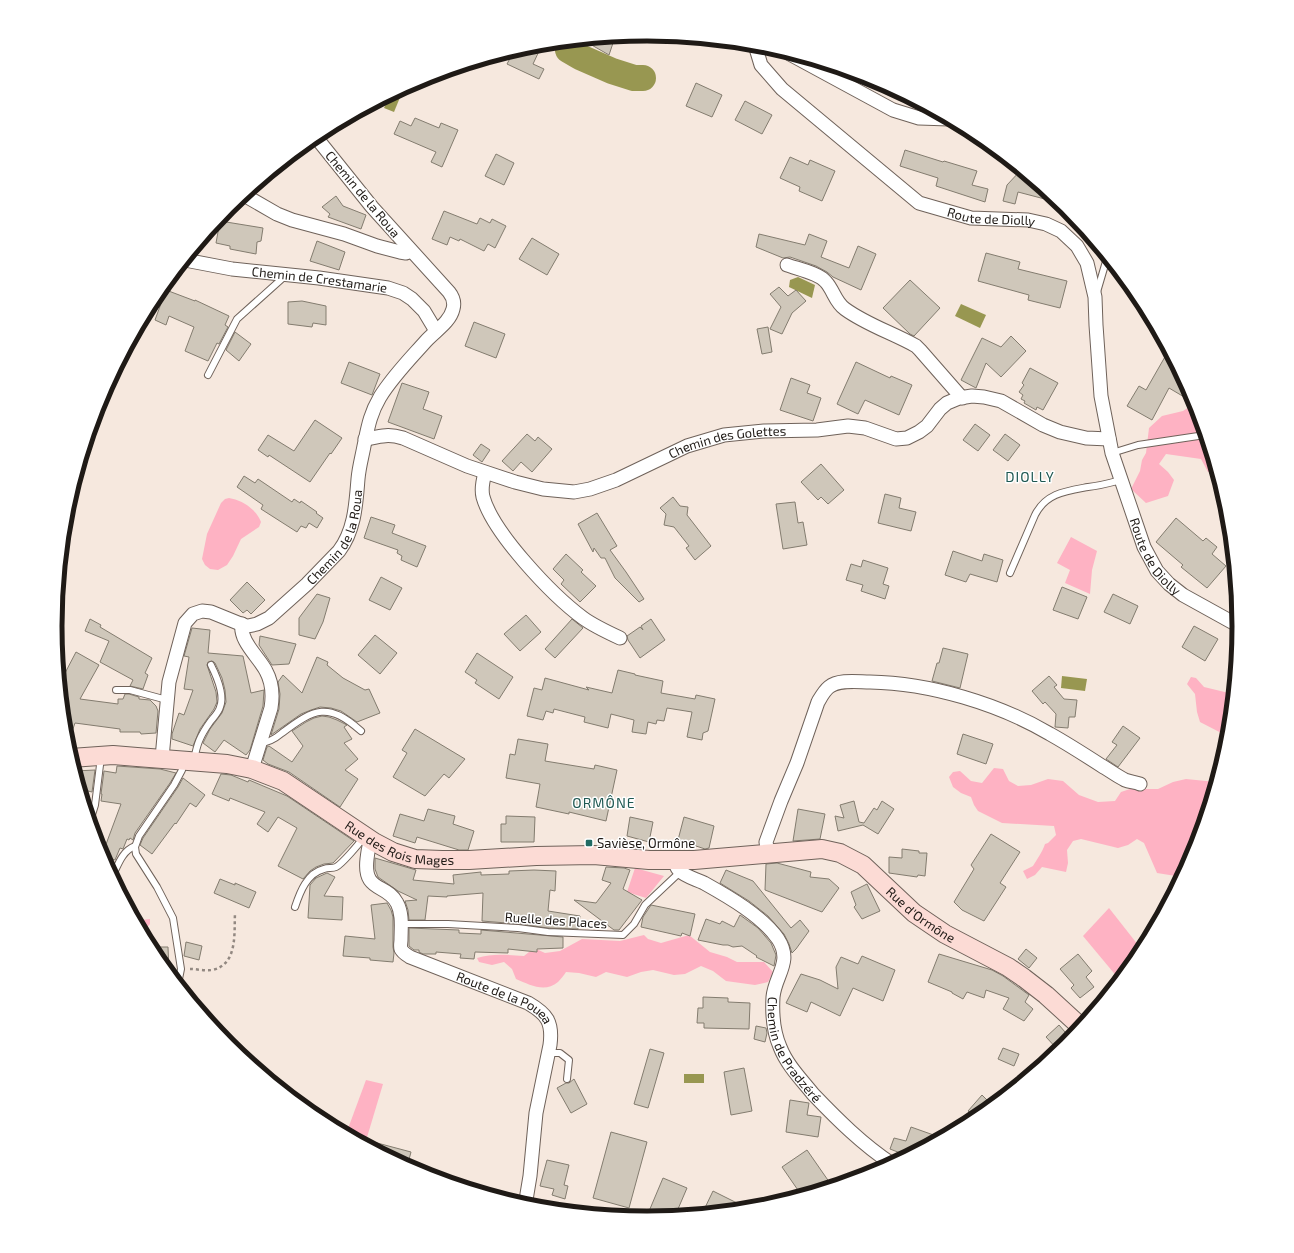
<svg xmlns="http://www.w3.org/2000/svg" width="1294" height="1253" font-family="'Exo 2',sans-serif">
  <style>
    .green { fill: #feb2c3 }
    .water { fill: #989751 }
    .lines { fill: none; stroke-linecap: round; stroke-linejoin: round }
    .river { stroke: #989751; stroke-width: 26 }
    .building { fill: #cfc7ba; stroke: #837c6f }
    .lane-casing { stroke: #6f625a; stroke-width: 8 }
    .street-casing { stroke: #6f625a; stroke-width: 15 }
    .secondary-casing { stroke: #6f625a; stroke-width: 20 }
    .path { stroke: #928881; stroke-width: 2.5; stroke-dasharray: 3 3; stroke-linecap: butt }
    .lane { stroke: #fff; stroke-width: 6 }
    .street { stroke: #fff; stroke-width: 13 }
    .secondary { stroke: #fcdbd5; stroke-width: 18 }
    .poi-dot { fill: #216b64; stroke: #fff; stroke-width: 1.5 }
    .labels { text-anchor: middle; stroke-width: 3; stroke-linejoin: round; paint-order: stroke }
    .street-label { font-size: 13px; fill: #1f1a16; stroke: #fff }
    .poi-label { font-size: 13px; fill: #1f1a16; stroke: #fff; text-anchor: start }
    .neighbourhood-label { font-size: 14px; letter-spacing: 1px; fill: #1e5852; stroke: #fff }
    .rim { fill: none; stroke: #1f1a16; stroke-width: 5 }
  </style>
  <rect width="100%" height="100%" fill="#f6e8de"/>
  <g class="green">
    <polygon points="1195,403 1201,422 1195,424 1207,440 1216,472 1208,472 1201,459 1166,454 1159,464 1168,472 1174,480 1168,496 1146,503 1131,489 1140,471 1142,460 1146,453 1149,428 1162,416 1183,411"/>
    <path d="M 229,498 C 242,500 256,509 261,522 L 259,527 L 241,539 L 233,556 L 227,565 L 218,570 L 210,569 L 205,565 L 202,559 L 207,534 L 221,503 L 225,499 Z"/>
    <polygon points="1071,537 1097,551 1092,570 1090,594 1065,583 1070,570 1057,563"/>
    <polygon points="1191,677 1196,678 1204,687 1233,694 1229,737 1200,722 1197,712 1195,694 1187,684"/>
    <path d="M 994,768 L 1003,769 L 1009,781 L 1018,786 L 1031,785 L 1048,779 L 1063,781 L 1079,795 L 1098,802 L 1115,801 L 1121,792 L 1130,789 L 1158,789 L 1173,782 L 1186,779 L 1216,782 L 1194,853 L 1182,877 L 1157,873 L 1144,843 L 1137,839 L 1128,845 L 1118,848 L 1081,839 L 1073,841 L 1067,850 L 1068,863 L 1066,872 L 1042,867 L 1035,875 L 1027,879 L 1023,871 L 1033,866 C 1037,859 1042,853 1045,844 L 1048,843 L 1056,835 L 1054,826 L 1002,823 L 978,811 L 974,805 L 971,797 L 961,793 L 953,787 L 949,777 L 953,772 L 960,771 L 971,781 L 982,783 Z"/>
    <polygon points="635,868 664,876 646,898 627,892"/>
    <path d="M 1109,908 L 1142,950 C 1137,961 1128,970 1118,978 L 1083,936 Z"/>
    <polygon points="150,919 150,924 142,933 137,924 141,920"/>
    <path d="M 644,935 L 648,939 L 661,943 L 689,935 L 710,952 L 727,957 L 737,962 L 764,962 L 773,972 L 768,982 L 755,985 L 726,981 L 713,971 L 701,966 L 685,974 L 674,975 L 653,970 L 641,972 L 627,977 L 606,972 L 596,977 L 579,973 L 566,972 C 564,975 561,979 558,982 C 545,993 530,985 516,979 L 512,969 L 504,962 L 492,965 L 479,962 L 477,958 C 493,953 507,955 524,956 L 534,948 L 545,953 L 560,951 L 582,939 L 620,941 Z"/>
    <polygon points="366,1080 383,1084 365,1144 346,1134"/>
  </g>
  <g class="water">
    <polygon points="395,93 401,95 394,112 384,108 390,95"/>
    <polygon points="798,277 815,285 812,298 789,287 790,280"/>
    <polygon points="961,304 986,315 980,328 955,316"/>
    <polygon points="1062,676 1087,679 1085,691 1061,688"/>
    <rect x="684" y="1074" width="20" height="9"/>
  </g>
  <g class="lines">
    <polyline class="river" points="568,50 580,57 612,71 634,78 643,78"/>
  </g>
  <g class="building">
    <polygon points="615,37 609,55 583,40"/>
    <polygon points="531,46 540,49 533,64 544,69 539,79 507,64 514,51"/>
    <polygon points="696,83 722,95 712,117 686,106"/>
    <polygon points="745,101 772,115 762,134 735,120"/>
    <polygon points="415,118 439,128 441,123 458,130 442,167 431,162 436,152 394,134 400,121 411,126"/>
    <polygon points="905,150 943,162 944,161 977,171 972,185 988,189 985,202 936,186 938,178 900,166"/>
    <polygon points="496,154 514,163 504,185 485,176"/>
    <polygon points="790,157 808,165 810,160 835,171 822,201 799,191 800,187 780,178"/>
    <polygon points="1021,170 1026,175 1060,203 1018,192 1015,204 1003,201 1007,185"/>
    <polygon points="336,196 343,206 366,215 361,229 328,217 330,214 322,207"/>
    <polygon points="444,211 477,224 480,218 490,223 492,219 506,226 495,248 488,244 484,251 460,239 459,241 450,237 447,245 432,239"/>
    <polygon points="220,221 263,228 261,241 257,242 256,254 230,249 230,246 216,243"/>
    <polygon points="759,234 805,245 809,234 827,241 821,257 849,268 858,246 876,254 861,290 833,277 827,272 816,266 790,257 783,258 756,247"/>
    <polygon points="532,238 559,254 547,275 519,259"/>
    <polygon points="317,241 345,252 339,270 310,261"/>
    <polygon points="986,253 1020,262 1018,269 1067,281 1060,308 1028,300 1029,295 978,281"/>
    <polygon points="910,280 940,308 914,336 910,334 883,308"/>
    <polygon points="779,287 788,296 796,290 806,301 792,313 782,334 770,329 781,307 770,294"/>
    <polygon points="166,290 195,301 195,300 229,316 225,325 228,327 219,344 217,343 208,361 185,351 194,327 169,316 166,325 155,320"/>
    <polygon points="302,301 326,306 326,325 313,323 312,327 288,324 288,302"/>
    <polygon points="474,322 505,334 496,358 465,346"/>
    <polygon points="768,327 772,352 762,354 757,329"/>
    <polygon points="235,332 251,344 239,361 226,350"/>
    <polygon points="1011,336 1026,351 1001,377 986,363 976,388 961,380 982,338 1001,347"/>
    <polygon points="1166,355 1173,359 1196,404 1169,388 1152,420 1127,406 1139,386 1146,390"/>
    <polygon points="349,362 380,374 372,395 341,383"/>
    <polygon points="856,362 890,378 891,376 912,385 899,415 865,400 858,414 837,404"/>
    <polygon points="1030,368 1058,383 1043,410 1037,407 1036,410 1024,403 1025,401 1021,399 1023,395 1019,392 1024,385 1022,383"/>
    <polygon points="791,378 810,385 807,393 821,398 813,421 780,410"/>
    <polygon points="402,383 429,392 423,409 442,416 434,439 388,422"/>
    <polygon points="315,420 342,438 331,454 330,453 310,482 269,455 268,457 258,450 268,435 294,451"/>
    <polygon points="975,424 990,435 978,451 963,440"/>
    <polygon points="527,434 535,441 538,437 552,449 532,472 521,462 513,471 502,461"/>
    <polygon points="1005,434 1020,445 1008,461 993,450"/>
    <polygon points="481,444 490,450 482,462 473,455"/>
    <polygon points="821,464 844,490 828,504 821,497 818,500 801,482"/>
    <polygon points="244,476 255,483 258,479 292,502 294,499 300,503 301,501 317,512 316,513 323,518 317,528 309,523 306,528 301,526 297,532 261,509 263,505 237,487"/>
    <polygon points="885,494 901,498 899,508 916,512 911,531 878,523"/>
    <polygon points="673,497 680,506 688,507 687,515 711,546 695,560 686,548 689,546 674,527 664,525 666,514 660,508"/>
    <polygon points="795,502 798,523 803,522 807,545 783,549 776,504"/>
    <polygon points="597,513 617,546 610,550 626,572 644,599 639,602 615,578 605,558 601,558 594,548 593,552 578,524"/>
    <polygon points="371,517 395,525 392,533 426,546 417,567 401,560 402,556 397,553 398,550 364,538"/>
    <polygon points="1176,518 1203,541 1206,538 1217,547 1212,554 1226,566 1207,588 1181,567 1183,565 1156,542"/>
    <polygon points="953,551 982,561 984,554 1003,560 997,582 970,574 966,582 945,575"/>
    <polygon points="566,554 583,570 581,572 596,586 580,602 561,584 564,580 553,569"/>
    <polygon points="863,560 888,568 883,584 889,586 885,599 861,591 863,585 846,580 851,564 861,567"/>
    <polygon points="381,577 402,588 390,610 369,600"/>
    <polygon points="247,582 265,600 251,614 247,610 243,613 230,600"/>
    <polygon points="1062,587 1087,597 1078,619 1053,610"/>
    <polygon points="317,594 330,598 323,622 315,639 299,635 299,618"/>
    <polygon points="1113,594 1138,606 1130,624 1104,612"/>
    <polygon points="526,615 541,632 520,651 504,634"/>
    <polygon points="90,619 101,625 100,627 152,658 145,673 148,675 143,689 130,686 133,680 100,662 109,641 85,631"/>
    <polygon points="572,619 583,628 555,658 545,649"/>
    <polygon points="651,619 665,640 640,658 628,640 627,636 640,627 643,630 641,626"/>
    <polygon points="1194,626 1218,639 1205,661 1182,647"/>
    <polygon points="192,628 210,630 208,653 243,656 251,693 264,690 263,706 250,750 246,755 224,740 215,752 203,743 210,729 222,713 226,702 225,690 222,678 215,663 212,661 208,662 207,665 216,692 217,702 214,709 200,729 193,746 172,739 172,734 179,713 184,715 193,690 184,689 189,657 184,656"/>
    <polygon points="375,635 397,653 380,674 358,655"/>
    <polygon points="260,636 296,644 289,664 272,665 259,645"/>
    <polygon points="943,648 968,654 960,688 932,681 937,663 939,663"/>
    <polygon points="76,652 99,665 80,699 118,704 118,699 123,699 125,694 129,694 139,697 139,699 150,700 156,706 158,711 156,733 141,734 140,732 120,732 120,729 75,723 67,746 59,672 64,675"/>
    <polygon points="477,653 513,677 499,699 475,683 477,680 465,672"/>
    <polygon points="317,657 328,662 327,665 343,678 365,690 369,689 380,713 357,722 341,711 331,708 320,707 311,710 301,714 271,735 279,709 280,694 278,682 283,675 302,693"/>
    <polygon points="618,670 635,674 635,675 663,681 661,693 695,699 696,695 715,699 708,731 703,733 702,740 687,737 692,712 667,708 664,721 657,720 656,724 648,722 646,734 632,732 634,720 611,714 608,728 584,722 585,717 554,709 553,713 546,711 543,720 527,716 534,688 542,690 545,678 589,690 586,687 612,693"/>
    <polygon points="1049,676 1057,685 1054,687 1064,699 1077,700 1075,717 1069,717 1068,728 1055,727 1056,714 1045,702 1043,704 1032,691"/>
    <polygon points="322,716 329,717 337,720 347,725 344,727 352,739 344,743 358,759 345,770 358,779 340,807 289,772 268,764 263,760 267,747 269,746 292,762 303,746 292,731 306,722 314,718"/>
    <polygon points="1123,726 1140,738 1118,767 1106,759 1117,745 1112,742"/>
    <polygon points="415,729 465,759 449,778 444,774 425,796 393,777 407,753 402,750"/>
    <polygon points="963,734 993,744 986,764 957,754"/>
    <polygon points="518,739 548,744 545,761 594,769 595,765 617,770 606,821 569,812 569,814 536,807 540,784 506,778 510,754 515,755"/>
    <polygon points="117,766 160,769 176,773 170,783 135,833 133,840 130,838 129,840 127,839 123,849 120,848 115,860 102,855 121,804 101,801 102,794 101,794 104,771 116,773"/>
    <polygon points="95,770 92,792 80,789 75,771"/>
    <polygon points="221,774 231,775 248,782 249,780 287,796 354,841 333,863 324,864 316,867 310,871 303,879 278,866 297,828 278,817 268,832 257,824 265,812 230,798 229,801 212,794"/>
    <polygon points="183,778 205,795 196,807 190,803 176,824 175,823 152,854 140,845 143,838 178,787"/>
    <polygon points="854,801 859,822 864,823 874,808 877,810 882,801 894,809 878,834 863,825 838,831 835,816 844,818 840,805"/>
    <polygon points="428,809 455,816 453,824 474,831 468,850 459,850 417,837 415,843 393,836 400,814 424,821"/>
    <polygon points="798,809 825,814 820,839 793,841"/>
    <polygon points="506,816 535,817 534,842 501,842 501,824 506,824"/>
    <polygon points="630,817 653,822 649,842 627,836"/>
    <polygon points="684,817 714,826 709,848 705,849 678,840"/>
    <polygon points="991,834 1020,852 1000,883 1006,887 984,921 962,910 954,902 974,869 971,865"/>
    <polygon points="902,849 919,851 919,853 927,853 925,876 918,875 917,877 889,873 889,857 902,858"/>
    <polygon points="375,858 416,870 413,880 454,884 453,875 481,872 481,875 509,874 509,871 534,870 556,871 555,891 550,890 548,911 580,916 578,929 548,928 519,924 482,921 483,893 447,896 447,897 428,896 425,920 409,920 408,910 405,901 417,900 398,891 378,877 375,869"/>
    <polygon points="777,863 811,872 810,877 829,879 839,888 822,912 765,890 766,864"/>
    <polygon points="606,867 624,868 630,870 623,889 642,900 619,930 614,930 574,900 596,903 611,883 602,880"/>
    <polygon points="726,870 753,881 791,928 800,920 809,931 796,949 792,953 789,944 784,934 768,916 749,901 720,883"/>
    <polygon points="327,873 335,877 324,896 343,897 342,920 308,918 310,885 316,878"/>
    <polygon points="220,879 235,885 235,883 256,892 249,908 214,893"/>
    <polygon points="867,884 880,911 862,919 854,907 856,905 851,892"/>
    <polygon points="387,903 391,910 393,917 393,947 394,953 393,962 370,960 370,958 343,956 345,936 375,939 371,905"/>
    <polygon points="651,905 695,914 690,936 682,933 681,936 641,927 643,917"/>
    <polygon points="740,915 758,928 771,943 776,955 774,966 756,957 757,956 742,946 733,947 728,945 723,945 698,940 706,919 720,924 722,921 734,927"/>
    <polygon points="409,928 459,930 459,933 481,934 481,930 563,937 563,948 537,949 537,952 508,949 508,953 475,952 474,959 460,958 461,954 436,952 436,954 423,954 419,952 419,950 414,950 409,946"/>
    <polygon points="186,942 202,946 199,960 184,956"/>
    <polygon points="150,947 168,947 169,973 154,955"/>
    <polygon points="1026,949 1037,958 1029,968 1018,959"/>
    <polygon points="939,954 992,970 1003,976 1029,995 1025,1002 1033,1009 1024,1021 1003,1009 1009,998 986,990 984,998 967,992 963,999 952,993 952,992 928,982"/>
    <polygon points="1078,954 1092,971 1086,977 1094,987 1080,998 1071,988 1074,985 1060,969"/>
    <polygon points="862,956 895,970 883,1001 853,988 840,1016 811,1002 807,1012 786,1003 801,974 820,980 838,989 836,967 841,957 858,964"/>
    <polygon points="703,997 728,998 728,1002 750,1003 749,1029 704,1028 704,1023 697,1023 698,1008 703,1008"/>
    <polygon points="1059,1025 1071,1039 1059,1051 1046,1037"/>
    <polygon points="756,1026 766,1028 767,1033 765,1042 754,1039"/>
    <polygon points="1003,1048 1019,1054 1014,1066 998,1059"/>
    <polygon points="650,1049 664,1053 648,1108 634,1104"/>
    <polygon points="744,1068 752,1111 731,1115 724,1072"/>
    <polygon points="574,1079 587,1104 571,1113 557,1088 566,1083 569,1083"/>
    <polygon points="982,1095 993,1106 977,1119 968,1111"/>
    <polygon points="790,1100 809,1103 807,1115 821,1117 818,1137 786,1132"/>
    <polygon points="911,1127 942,1138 908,1156 890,1149 894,1138 906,1141"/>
    <polygon points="611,1132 647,1142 629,1208 593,1198"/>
    <polygon points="366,1140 411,1152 407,1167 364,1144"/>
    <polygon points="807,1150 832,1186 802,1196 782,1167"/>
    <polygon points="547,1160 569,1165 564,1185 568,1186 565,1199 552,1195 554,1189 540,1186"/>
    <polygon points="663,1178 687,1188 675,1216 671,1217 663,1213 661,1218 653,1218 647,1216"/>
    <polygon points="713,1191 749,1209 702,1214"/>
  </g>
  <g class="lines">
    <g class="lane-casing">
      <g id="lane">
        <polyline points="1097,292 1107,258"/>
        <polyline points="208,375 237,319 285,276"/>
        <polyline points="1112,453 1138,445 1205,435"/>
        <path d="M 1010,573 L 1035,515 C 1046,493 1066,491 1088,487 C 1099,486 1110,483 1121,480"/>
        <polyline points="116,690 130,690 167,700"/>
        <path d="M 260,743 C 269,743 276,738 282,733 C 315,708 328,702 361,731"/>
        <path d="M 194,760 C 197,744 200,736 210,722 C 213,718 219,712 220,707 C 225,695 216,675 211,665"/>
        <polyline points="90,821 95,805 101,757"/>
        <path d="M 112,877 C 118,865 122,851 135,846"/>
        <path d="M 295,907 C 300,892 307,873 324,869 C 328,867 332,869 336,867 C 342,864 359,844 363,838"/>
        <polyline points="402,924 448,924 518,928 548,932 623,935 634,924 645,905 680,872"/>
        <polyline points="178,984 181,969 173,918 157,887 136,854 135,847 139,836 174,785 182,770 184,763"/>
        <polyline points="548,1053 560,1053 569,1060 567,1079"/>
      </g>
    </g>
    <g class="street-casing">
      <g id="street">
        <path id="s1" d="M 755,45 L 761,65 L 782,89 L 919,203 L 971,218 L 1028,220 L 1046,224 L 1061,231 L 1077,246 L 1087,263 L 1095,297 L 1096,325 L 1101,396 L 1112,453 L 1144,547 L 1157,571 L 1169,584 L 1183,595 L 1239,626"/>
        <polyline points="786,52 893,110 919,118 949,119"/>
        <polyline points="244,195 277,214 292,220 344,234 377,246 400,252 406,253 411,251"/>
        <path id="s2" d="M 185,260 L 232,269 L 319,278 L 388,288 L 403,293 L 412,299 L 424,311 L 436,331"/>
        <path d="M 787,265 C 798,269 819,273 826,282 C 834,291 835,302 845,309 C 867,325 893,333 916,346 L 920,350 L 962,398"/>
        <path id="s3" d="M 365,439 C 381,437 386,433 403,438 L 467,466 L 515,482 L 543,489 L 574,492 L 590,489 L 616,480 L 687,446 L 724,435 L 764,431 L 817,430 L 848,426 L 865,428 L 896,439 L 907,438 L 919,432 L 927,426 L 940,409 L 947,403 L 959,398 L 972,396 L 984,397 L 1001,401 L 1043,425 L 1060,432 L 1086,438 L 1109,439"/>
        <path d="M 485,473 C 483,480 481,489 483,497 C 493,533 552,595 583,618 C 594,626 607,632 620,638"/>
        <path d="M 242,624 C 239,641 259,657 266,671 C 272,682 273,696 271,708 L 252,769"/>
        <path id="s4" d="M 162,758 L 169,682 L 185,623 L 193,614 L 202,611 L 211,612 L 243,625 L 248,626 L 257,624 L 269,618 L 307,584 L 339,551 C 355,530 356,503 358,479 C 359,467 362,457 364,446 C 368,427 370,414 380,397 C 393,376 410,359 426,341 C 435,331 450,322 453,309 C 455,302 453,297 449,292 L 372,207 L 315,136"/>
        <path id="s5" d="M 371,841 C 368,847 368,852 367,859 C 363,893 387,883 397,903 C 403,914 401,928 401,940 C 401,942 400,946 401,949 C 403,953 407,955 410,957 L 528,1003 C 547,1014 553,1022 550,1045 L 536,1113 L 530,1176 L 525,1206"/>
        <path d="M 768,853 L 766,842 L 781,801 L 797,763 L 818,702 C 821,697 824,691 829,687 C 839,679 858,682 870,682 C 930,683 999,704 1050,734 C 1068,744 1085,755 1102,766 C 1109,770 1117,776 1125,780 C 1130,782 1135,782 1140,784"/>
        <path id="s6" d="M 676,860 C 676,865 676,868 680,871 C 686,877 696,879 704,883 C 729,897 762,916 778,939 C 793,962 775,975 773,997 C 772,1014 773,1031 780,1047 C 787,1065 801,1079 813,1094 C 838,1120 862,1144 892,1164"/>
      </g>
    </g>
    <g class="secondary-casing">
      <g id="secondary">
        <path id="s7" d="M 71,758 L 113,755 L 137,757 L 227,764 L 252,769 L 283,781 L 374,842 L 393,852 L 415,859 L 442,860 L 469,860 L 536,856 L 594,855 L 649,860 L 694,860 L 822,849 L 840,853 L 863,865 L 914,913 L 945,934 L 1008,967 L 1024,978 L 1046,995 L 1081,1027"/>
      </g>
    </g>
    <path class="path" d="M 190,969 C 197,969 205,971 212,970 C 238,965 234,933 235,913"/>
    <use href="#lane" class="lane"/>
    <use href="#street" class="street"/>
    <use href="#secondary" class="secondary"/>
  </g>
  <rect class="poi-dot" x="585" y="839" width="8" height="8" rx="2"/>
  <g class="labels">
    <g class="street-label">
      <text transform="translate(363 194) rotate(50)" y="5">Chemin de la Roua</text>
      <text dy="5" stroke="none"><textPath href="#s1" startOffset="305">Route de Diolly</textPath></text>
      <text dy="5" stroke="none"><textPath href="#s2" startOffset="136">Chemin de Crestamarie</textPath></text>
      <text dy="5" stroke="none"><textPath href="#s3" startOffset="382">Chemin des Golettes</textPath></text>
      <text dy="5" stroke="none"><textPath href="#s4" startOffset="338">Chemin de la Roua</textPath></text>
      <text dy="5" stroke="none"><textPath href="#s1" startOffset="724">Route de Diolly</textPath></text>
      <text dy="5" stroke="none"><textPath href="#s7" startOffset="350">Rue des Rois Mages</textPath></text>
      <text dy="5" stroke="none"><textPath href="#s7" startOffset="898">Rue d'Ormône</textPath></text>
      <text transform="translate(556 920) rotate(4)" y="5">Ruelle des Places</text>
      <text dy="5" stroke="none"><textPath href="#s5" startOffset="238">Route de la Pouea</textPath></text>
      <text dy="5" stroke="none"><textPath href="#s6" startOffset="252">Chemin de Pradzéré</textPath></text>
    </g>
    <g class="poi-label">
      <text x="597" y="848">Savièse, Ormône</text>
    </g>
    <g class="neighbourhood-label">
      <text x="1030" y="482">DIOLLY</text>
      <text x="604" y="808">ORMÔNE</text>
    </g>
  </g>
  <path d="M0 0H1294V1253H0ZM62 626a585 585 0 1 1 1170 0a585 585 0 1 1-1170 0Z" fill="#fff" fill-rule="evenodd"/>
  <path class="rim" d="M62 626a585 585 0 1 1 1170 0a585 585 0 1 1-1170 0Z"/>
</svg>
